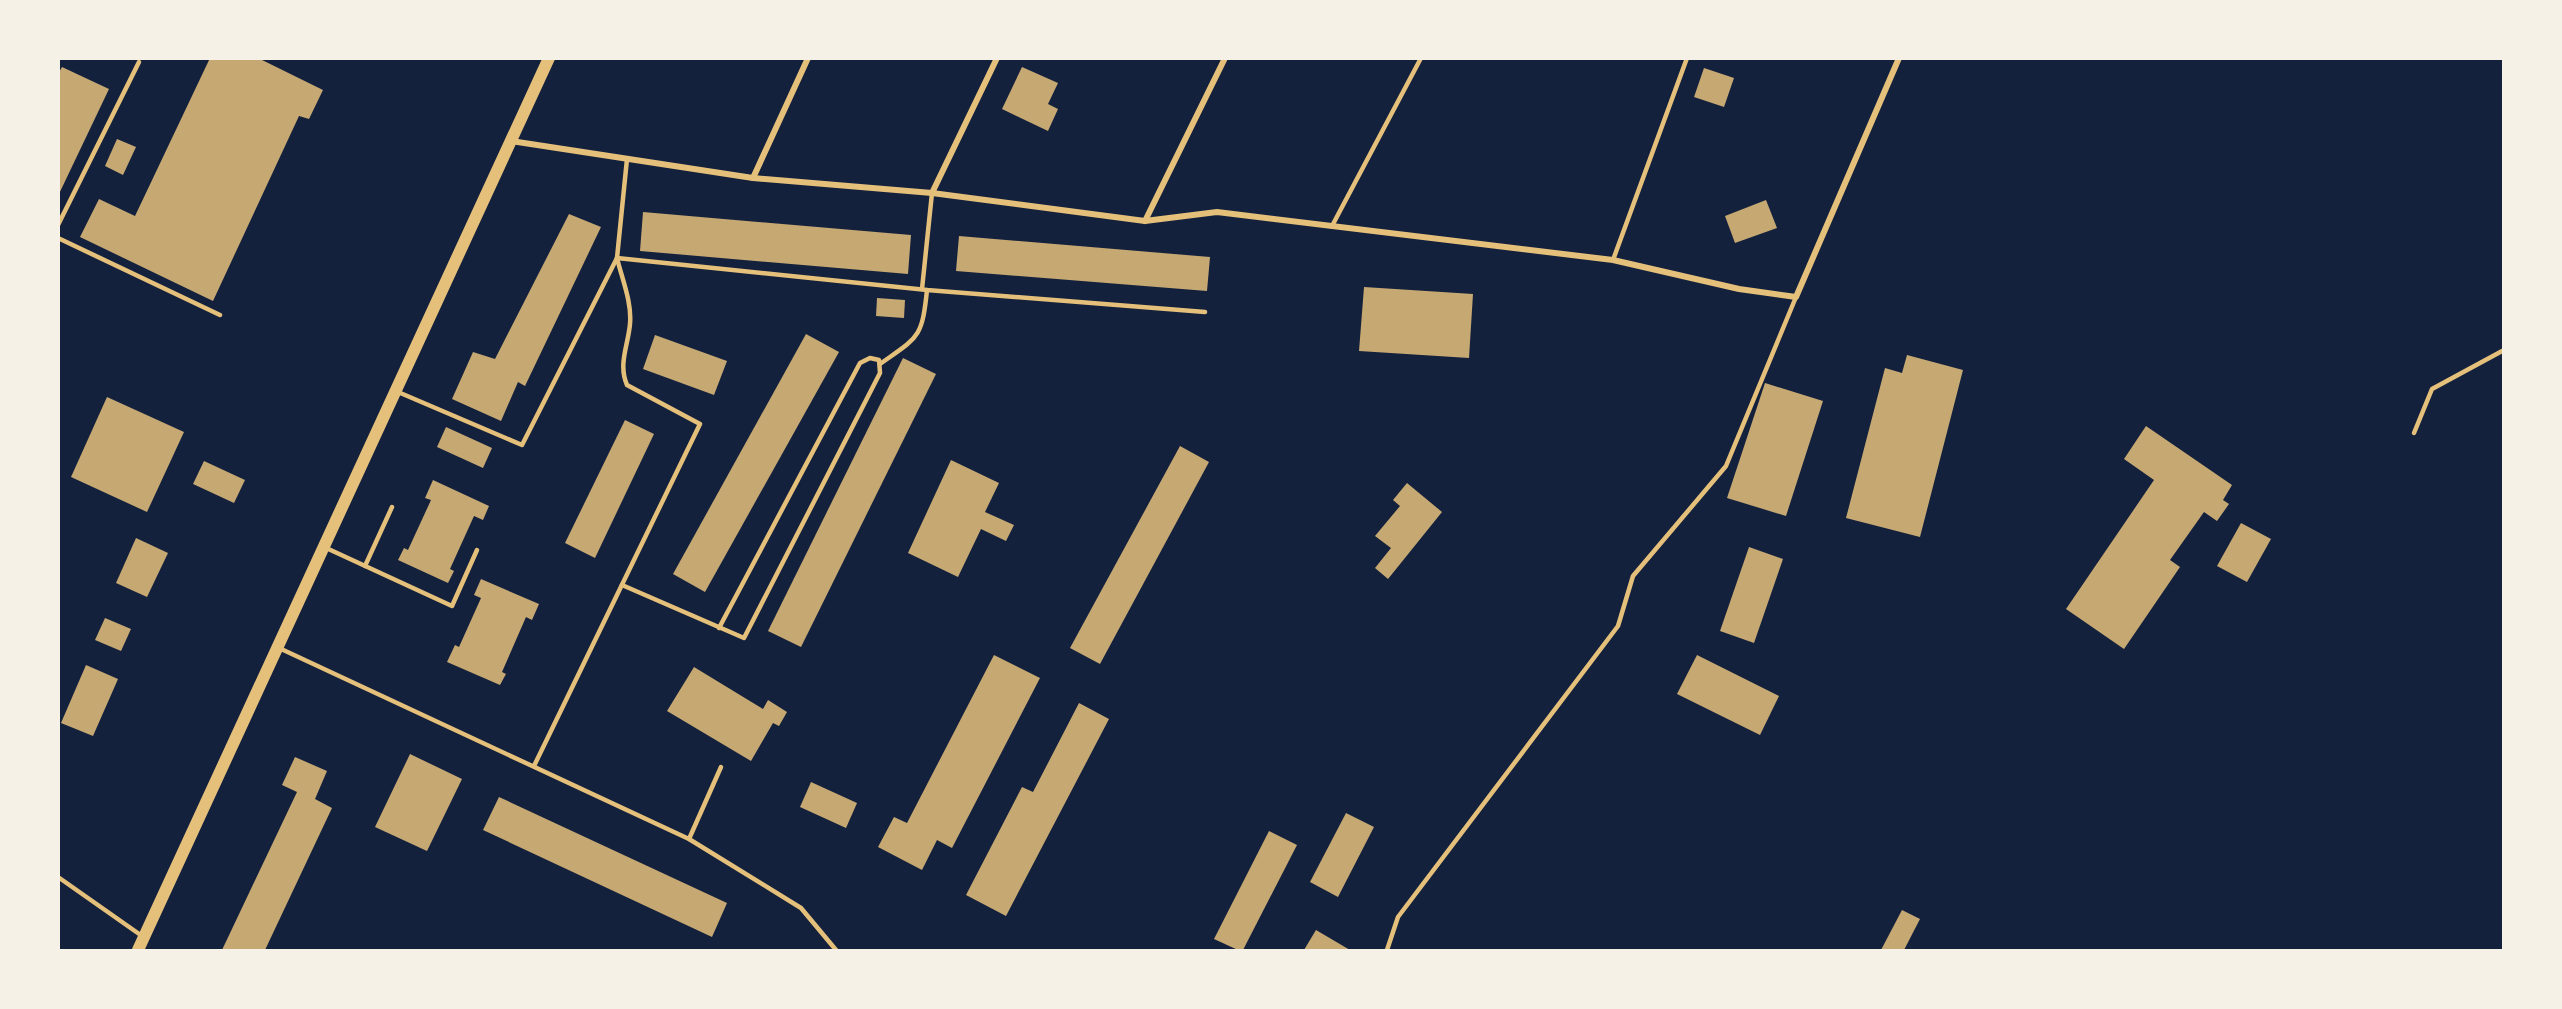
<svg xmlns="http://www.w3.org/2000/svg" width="2562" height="1009" font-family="'PT Sans',sans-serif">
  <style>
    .building { fill: #c6a872 }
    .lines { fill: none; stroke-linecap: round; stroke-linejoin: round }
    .service { stroke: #e5c07b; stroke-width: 4.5 }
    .minor { stroke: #e5c07b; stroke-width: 6 }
    .secondary { stroke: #e5c07b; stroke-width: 12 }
  </style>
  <rect width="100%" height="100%" fill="#14213d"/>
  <g class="building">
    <polygon points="210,58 258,58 323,90 309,119 299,116 213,301 80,237 99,199 135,216"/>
    <polygon points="62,67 109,89 58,196 58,74"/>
    <polygon points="1022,67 1058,83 1048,104 1058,109 1048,131 1002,109"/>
    <polygon points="1704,68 1734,78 1724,107 1694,97"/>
    <polygon points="117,139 136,147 123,175 105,166"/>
    <polygon points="1766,200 1777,228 1735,243 1725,216"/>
    <polygon points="643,212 911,235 908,274 640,251"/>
    <polygon points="569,214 601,227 525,386 518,382 501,421 452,399 473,352 495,359"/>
    <polygon points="959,236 1210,257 1207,291 956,271"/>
    <polygon points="1364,287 1473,294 1469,358 1359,351"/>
    <polygon points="877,298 905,300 904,318 876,316"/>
    <polygon points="806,334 839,352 705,592 673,574"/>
    <polygon points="655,335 727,361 714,395 643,369"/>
    <polygon points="1907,355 1963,370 1920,537 1846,518 1885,368 1902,373"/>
    <polygon points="903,358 936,374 801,647 768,631"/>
    <polygon points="1765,383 1823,401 1786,516 1727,498"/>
    <polygon points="107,397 184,432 147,512 71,477"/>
    <polygon points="625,420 654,434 595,558 565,543"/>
    <polygon points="2146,426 2232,485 2223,500 2229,504 2217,521 2204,512 2170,560 2180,567 2124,649 2066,609 2154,480 2124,459"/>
    <polygon points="446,427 492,448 483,468 437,447"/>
    <polygon points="1180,446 1209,462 1100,664 1070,648"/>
    <polygon points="951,460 999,483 985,512 1014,525 1006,541 981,529 958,577 908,553"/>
    <polygon points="204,461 245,480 234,503 193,484"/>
    <polygon points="433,480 489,506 483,520 474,516 450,569 454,571 448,583 398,560 404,548 408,550 431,500 425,498"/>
    <polygon points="1407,483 1442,512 1388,579 1375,568 1391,548 1375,536 1400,506 1393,500"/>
    <polygon points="2241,523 2271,539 2247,582 2217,566"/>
    <polygon points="136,538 168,553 147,597 116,583"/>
    <polygon points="1749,547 1783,559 1754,643 1720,631"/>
    <polygon points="481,579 539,604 532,620 526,617 502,672 506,674 500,685 447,662 455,645 459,647 481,598 474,595"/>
    <polygon points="105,618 131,629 121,651 95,640"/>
    <polygon points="994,655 1040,678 952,848 937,840 922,870 878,847 894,817 907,823"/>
    <polygon points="1697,655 1779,696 1760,735 1677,694"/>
    <polygon points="86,665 118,679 93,736 61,723"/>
    <polygon points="694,667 763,709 768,700 787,712 779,726 773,723 751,761 667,711"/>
    <polygon points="1079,703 1109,719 1006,916 966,895 1022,787 1033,792"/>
    <polygon points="410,754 462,779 427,851 375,827"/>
    <polygon points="295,757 327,771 315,799 332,808 265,950 222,950 297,792 282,785"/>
    <polygon points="811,782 857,803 846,828 800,807"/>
    <polygon points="499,797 727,903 712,937 483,830"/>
    <polygon points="1346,813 1374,827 1338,897 1310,882"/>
    <polygon points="1269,831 1297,845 1243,950 1238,950 1214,939"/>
    <polygon points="1902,910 1920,919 1904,950 1881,950"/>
    <polygon points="1316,930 1350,950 1304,950"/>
  </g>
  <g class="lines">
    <g class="service">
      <polyline points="627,159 617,258 927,290 1205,312"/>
      <polyline points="58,225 139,62"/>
      <polyline points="1332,226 1421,58"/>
      <polyline points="58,238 220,315"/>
      <polyline points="1613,260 1687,58"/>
      <polyline points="922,289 932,193"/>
      <path d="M 880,364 C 918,337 922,339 927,290"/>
      <polyline points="398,392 522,445 617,258"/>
      <polyline points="2414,433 2432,389 2504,350"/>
      <polyline points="324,547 452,606 477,550"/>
      <polyline points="365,566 392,507"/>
      <polyline points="622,585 744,638 880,373 879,360 870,358 860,363 719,628"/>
      <polyline points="279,648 689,839 801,908 836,950"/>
      <path d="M 534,766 L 700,424 L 627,385 C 618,364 628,346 630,324 C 632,302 622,279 617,258"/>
      <polyline points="689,839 721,767"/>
      <polyline points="58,877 142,936"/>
      <polyline points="1387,950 1398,917 1618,626 1633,576 1726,466 1796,297"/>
    </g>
    <g class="minor">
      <polyline points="511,141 753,178 932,193 1145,221 1217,212 1613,260 1739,289 1796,297 1899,58"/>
      <polyline points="753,178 808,58"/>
      <polyline points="932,193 997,58"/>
      <polyline points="1145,221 1225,58"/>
    </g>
    <polyline class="secondary" points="138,950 549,58"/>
  </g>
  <rect width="2562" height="1009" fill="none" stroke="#f6f1e7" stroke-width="120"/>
</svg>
